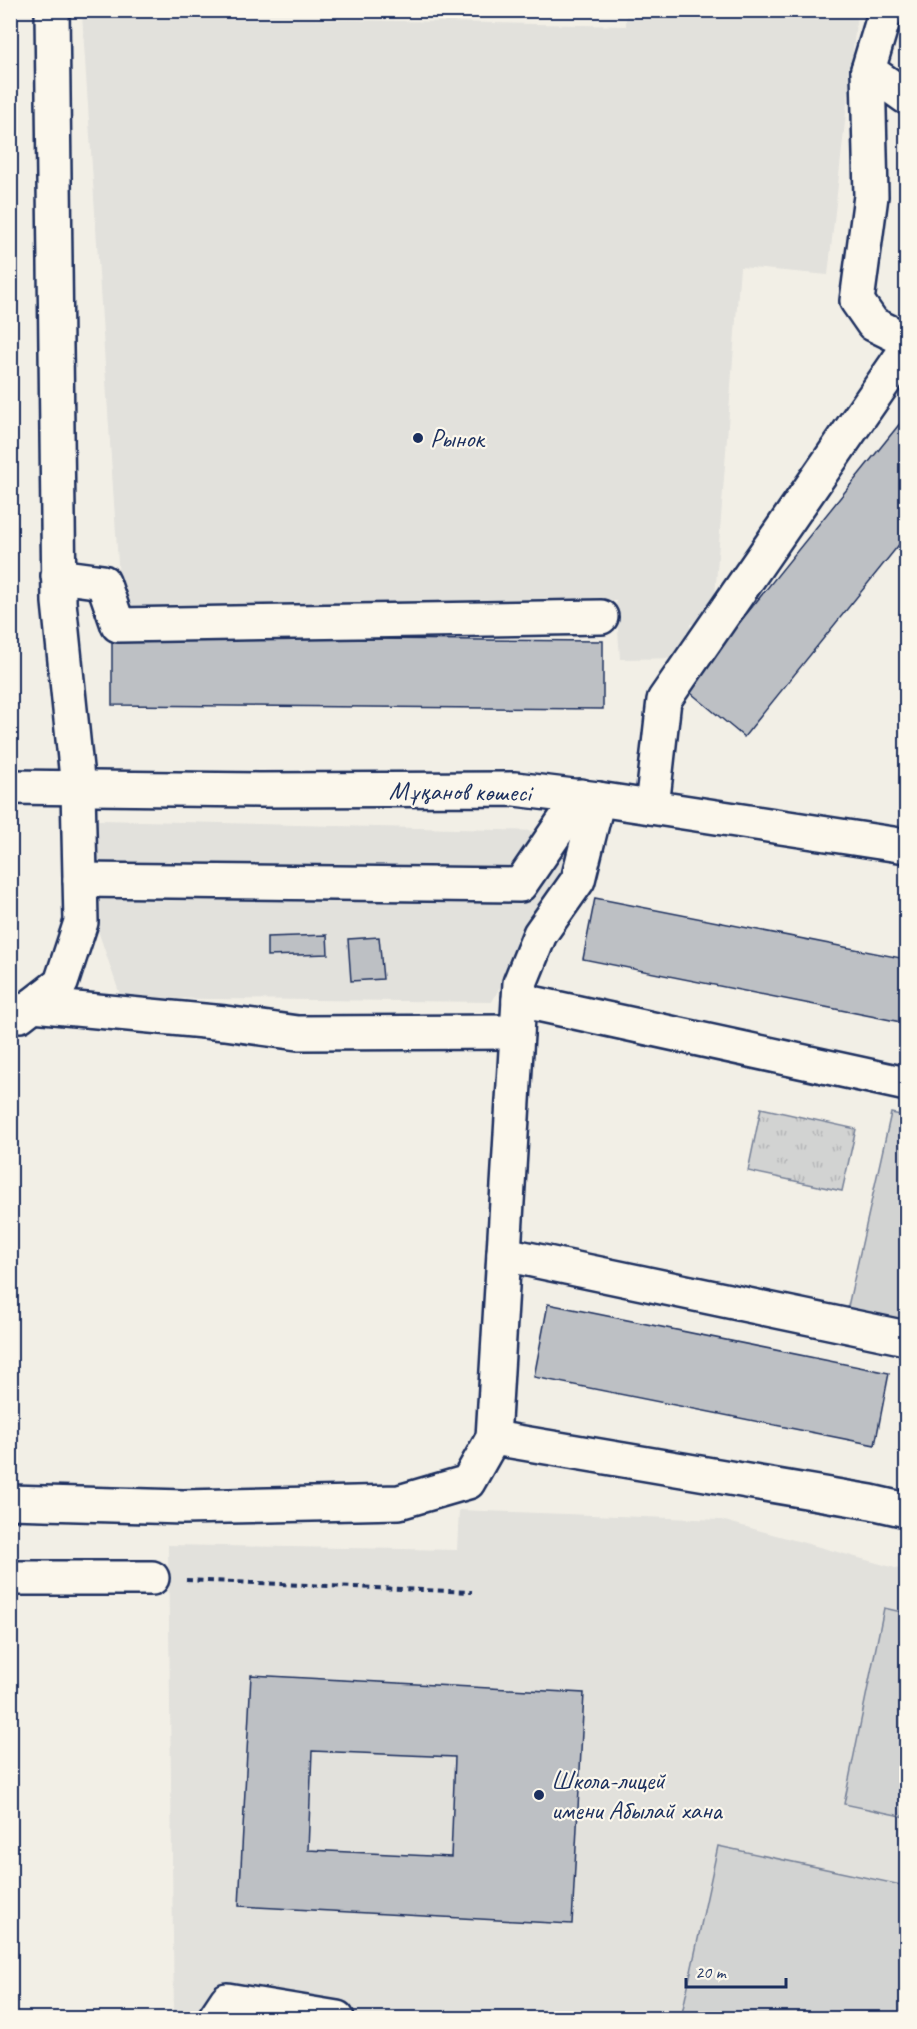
<svg xmlns="http://www.w3.org/2000/svg" width="917" height="2029" font-family="Caveat,sans-serif">
  <style>
    .built { fill: #e2e1dc }
    .green { fill: #d2d3d2; stroke: #768198; stroke-width: 1.5 }
    .park { fill: url(#park-tufts); stroke: #768198; stroke-width: 1.5 }
    .building { fill: #bdc0c4; stroke: #1b2f5e; stroke-width: 1.5; fill-rule: evenodd }
    .lines { fill: none; stroke-linecap: round; stroke-linejoin: round }
    .minor-casing { stroke: #1b2f5e; stroke-width: 38 }
    .path { stroke: #1b2f5e; stroke-width: 4; stroke-dasharray: 6 4.5; stroke-linecap: butt }
    .minor { stroke: #fbf7ec; stroke-width: 33 }
    .poi-dot { fill: #1b2f5e; stroke: #fbf7ec; stroke-width: 2 }
    .labels { text-anchor: middle; stroke-width: 4.5; stroke-linejoin: round; paint-order: stroke }
    .poi-label { font-size: 26px; fill: #1b2f5e; stroke: #fbf7ec; text-anchor: start }
    .street-label { font-size: 26px; fill: #1b2f5e; stroke: #fbf7ec }
  </style>
  <defs>
    <pattern id="park-tufts" width="24" height="20" patternUnits="userSpaceOnUse" patternTransform="scale(1.5)"><rect width="24" height="20" fill="#d2d3d2"/><path d="M3 7l-1-3M5 7V3M7 7l1-3M15 17l-1-3M17 17v-4M19 17l1-3" fill="none" stroke="#b4b5b7"/></pattern>
  </defs>
  <rect width="100%" height="100%" fill="#f2efe6"/>
  <filter id="ink" filterUnits="userSpaceOnUse"><feTurbulence type="fractalNoise" baseFrequency=".0167" numOctaves="2"/><feDisplacementMap in="SourceGraphic" scale="12" xChannelSelector="R" yChannelSelector="G"/><feConvolveMatrix kernelMatrix="1 2 1 2 8 2 1 2 1" color-interpolation-filters="sRGB"/></filter>
  <g filter="url(#ink)">
    <g class="built">
      <polygon points="626,11 860,11 857,14 828,275 740,267 713,623 690,624 691,658 620,659 616,601 121,610 82,14 626,26"/>
      <polygon points="60,819 581,832 492,1002 121,998"/>
      <polygon points="459,1510 721,1520 906,1571 906,2018 174,2018 168,1545 457,1550"/>
    </g>
    <g class="green">
      <polygon points="891,1113 906,1116 906,1325 847,1311"/>
      <polygon points="884,1608 906,1613 906,1817 844,1804"/>
      <polygon points="718,1846 906,1886 906,2018 681,2018"/>
    </g>
    <polygon class="park" points="761,1108 856,1129 842,1191 748,1171"/>
    <g class="building">
      <polygon points="905,10 906,10 906,40 891,28"/>
      <polygon points="906,416 906,536 744,737 686,689"/>
      <polygon points="112,637 603,641 603,709 112,705"/>
      <rect x="10" y="893" width="5" height="66"/>
      <polygon points="595,898 906,959 906,1023 583,959"/>
      <polygon points="327,935 328,954 267,956 267,937"/>
      <polygon points="379,937 383,979 351,981 348,939"/>
      <polygon points="548,1304 889,1373 875,1445 534,1377"/>
      <path d="M 251,1675 L 584,1693 L 572,1924 L 239,1906 ZM 312,1751 L 455,1757 L 451,1857 L 308,1850 Z"/>
    </g>
    <g class="lines">
      <g class="minor-casing">
        <g id="minor">
          <polyline points="886,10 868,70 871,196 857,301 873,324 906,340"/>
          <polyline points="868,70 906,97"/>
          <polyline points="58,576 103,582 118,625 601,617"/>
          <polyline points="10,787 258,790 515,789 598,799 906,846"/>
          <polyline points="652,807 664,700 906,350"/>
          <polyline points="80,880 520,885 581,796"/>
          <polyline points="519,1000 906,1084"/>
          <polyline points="33,1005 225,1023 298,1033 517,1032"/>
          <polyline points="10,1015 20,1015 61,983 81,922 78,788 59,602 52,10"/>
          <polyline points="504,1254 906,1338"/>
          <polyline points="493,1438 871,1502 906,1510"/>
          <polyline points="10,1502 183,1507 399,1502 468,1482 493,1438 520,983 540,934 578,880 598,799"/>
          <polyline points="10,1578 152,1578"/>
          <polyline points="215,2018 227,2000 337,2018"/>
        </g>
      </g>
      <polyline class="path" points="186,1580 472,1592"/>
      <use href="#minor" class="minor"/>
    </g>
  </g>
  <g class="poi-dot">
    <circle cx="418" cy="438" r="6"/>
    <circle cx="539" cy="1795" r="6"/>
  </g>
  <g class="labels">
    <g class="poi-label">
      <text x="430" y="447">Рынок</text>
      <text x="551" y="1789">Школа-лицей<tspan x="551" dy="30">имени Абылай хана</tspan></text>
    </g>
    <g class="street-label">
      <text transform="translate(460 791) rotate(1)" y="9">Мұқанов көшесі</text>
    </g>
  </g>
  <rect width="917" height="2029" fill="none" stroke="#fbf7ec" stroke-width="36"/>
  <rect x="18" y="18" width="881" height="1993" fill="none" stroke="#1b2f5e" stroke-width="2" filter="url(#ink)"/>
  <path d="M686 1978v9h100v-9" fill="none" stroke="#1b2f5e" stroke-width="3"/>
  <text x="695" y="1978" font-size="18" fill="#1b2f5e" stroke="#fbf7ec" stroke-width="4.5" paint-order="stroke">20 m</text>
</svg>
